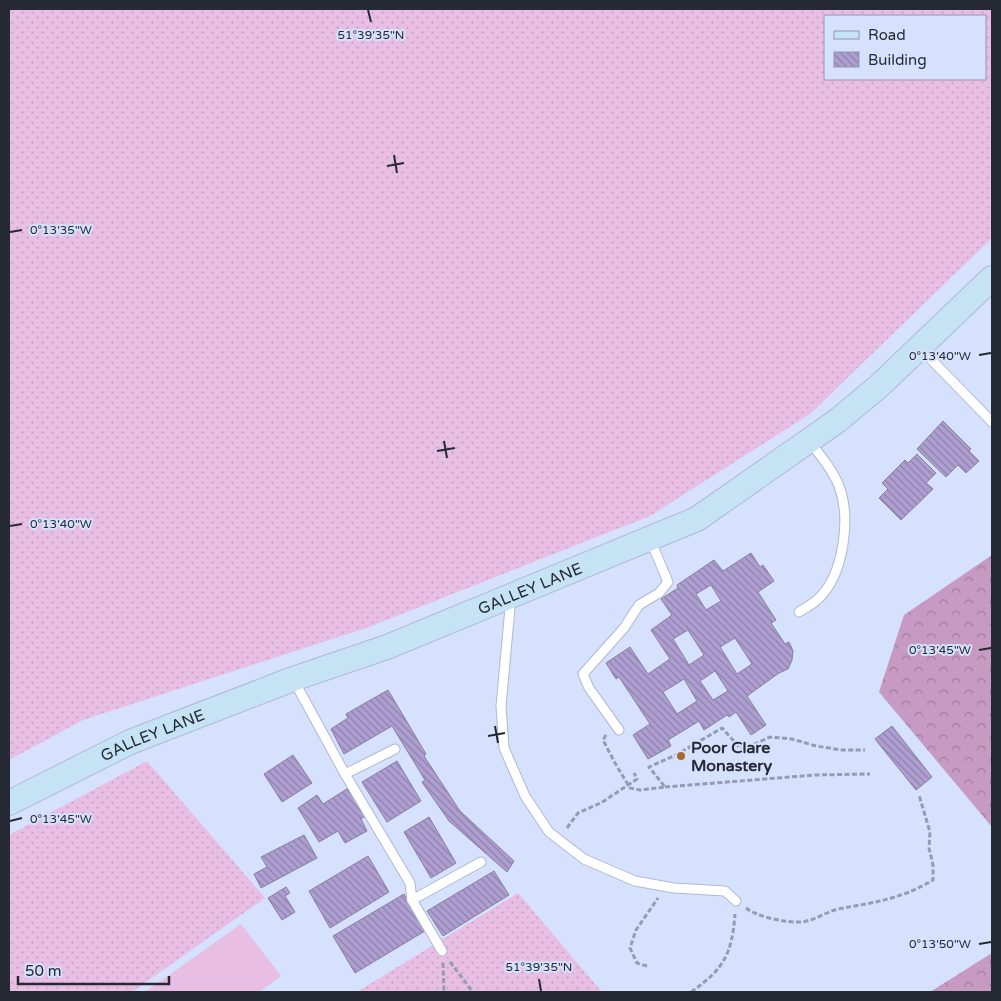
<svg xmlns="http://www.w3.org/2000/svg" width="1001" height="1001" font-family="'Varela Round',sans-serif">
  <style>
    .grass { fill: url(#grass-dots); fill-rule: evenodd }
    .forest { fill: url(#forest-crowns) }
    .pitch { fill: #e8bee4 }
    .building { fill: url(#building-back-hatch); stroke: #88809b; fill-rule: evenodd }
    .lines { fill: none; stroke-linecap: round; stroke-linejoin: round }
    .lane-casing { stroke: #afb9d5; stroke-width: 11 }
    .secondary-casing { stroke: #afb9d5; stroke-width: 26 }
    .path { stroke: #939cb2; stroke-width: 3; stroke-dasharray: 5 2.5; stroke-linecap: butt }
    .lane { stroke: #fff; stroke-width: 9 }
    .secondary { stroke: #c5e3f4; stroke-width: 24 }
    .ticks { fill: none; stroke: #252934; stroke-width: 2 }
    .poi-dot { fill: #a86930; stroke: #d5e1fd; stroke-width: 2 }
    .labels { text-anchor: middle; stroke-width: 4; stroke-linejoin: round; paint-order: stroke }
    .street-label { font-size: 16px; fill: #252934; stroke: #d5e1fd }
    .poi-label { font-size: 16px; font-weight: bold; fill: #252934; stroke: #d5e1fd; text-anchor: start }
    .ticks-label { font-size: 12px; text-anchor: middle; fill: #252934; stroke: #d5e1fd; stroke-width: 4; stroke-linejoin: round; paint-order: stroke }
  </style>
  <defs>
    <pattern id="grass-dots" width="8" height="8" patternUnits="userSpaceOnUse" patternTransform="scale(1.25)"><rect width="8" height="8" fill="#e8bee4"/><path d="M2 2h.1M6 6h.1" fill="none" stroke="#c7a3c4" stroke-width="1.8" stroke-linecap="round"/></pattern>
    <pattern id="forest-crowns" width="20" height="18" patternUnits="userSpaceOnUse" patternTransform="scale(1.25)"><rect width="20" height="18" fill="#c69ac2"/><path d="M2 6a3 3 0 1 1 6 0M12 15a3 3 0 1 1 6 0" fill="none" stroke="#a17e9e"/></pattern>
    <pattern id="building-back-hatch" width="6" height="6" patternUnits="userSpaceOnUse" patternTransform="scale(1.25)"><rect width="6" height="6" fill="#ae9ed1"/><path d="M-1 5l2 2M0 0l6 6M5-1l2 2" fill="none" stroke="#8d81aa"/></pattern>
  </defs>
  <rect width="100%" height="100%" fill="#d5e1fd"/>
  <g class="grass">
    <path d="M 9,9 L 992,9 L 992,238 L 810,414 L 650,516 L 369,627 L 83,720 L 9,760 ZM 825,16 L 985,16 L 985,79 L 825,79 Z"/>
    <polygon points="147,761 265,898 132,992 9,992 9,835"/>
    <polygon points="518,893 602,992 357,992"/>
  </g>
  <g class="forest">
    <polygon points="992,555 992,827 879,692 904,615"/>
    <polygon points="992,953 992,992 930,992"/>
  </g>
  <polygon class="pitch" points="241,924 281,976 259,992 145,992"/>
  <g class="building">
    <polygon points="943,421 971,449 969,451 979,461 966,473 958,465 946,477 917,449"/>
    <polygon points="917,454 936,473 926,483 933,489 901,520 879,498 888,489 882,483 905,460 908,463"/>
    <path d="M 751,553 L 760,567 L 763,565 L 774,581 L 758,592 L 776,620 L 771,623 L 785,644 L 789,642 L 793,651 L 792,660 L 788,669 L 779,673 L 747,696 L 766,725 L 751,735 L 736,712 L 729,717 L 727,715 L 704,730 L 699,721 L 668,740 L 671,746 L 648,759 L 633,735 L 650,724 L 619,677 L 616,679 L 606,663 L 630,647 L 648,674 L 670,659 L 651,630 L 672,615 L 661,599 L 678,588 L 677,585 L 714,560 L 723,571 ZM 711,585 L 721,601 L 706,610 L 696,594 ZM 688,630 L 704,655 L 689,665 L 673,639 ZM 735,638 L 752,664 L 737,674 L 720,647 ZM 715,671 L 728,691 L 713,700 L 700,681 ZM 684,679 L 697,701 L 677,714 L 663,692 Z"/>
    <polygon points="388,690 426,754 424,756 460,811 514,861 507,872 449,821 422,782 425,780 392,726 344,754 331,729 348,718 346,714"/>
    <polygon points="892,726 932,777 916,790 875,739"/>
    <polygon points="293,755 312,783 282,802 264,774"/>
    <polygon points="397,761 421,801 387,822 362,782"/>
    <polygon points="350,787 367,815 361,819 367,831 345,843 338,831 319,842 298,808 317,795 323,804"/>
    <polygon points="429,817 456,863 431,878 404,832"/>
    <polygon points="304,835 317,858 261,888 254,874 267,867 261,857"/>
    <polygon points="368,856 389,892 330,928 309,891"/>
    <polygon points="494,871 509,895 443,936 427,911"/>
    <polygon points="286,887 290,893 285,896 295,912 282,920 268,898"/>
    <polygon points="404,894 425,931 355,973 333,936"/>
  </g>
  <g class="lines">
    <g class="lane-casing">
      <g id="lane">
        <polyline points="920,348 992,422"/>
        <polyline points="511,597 501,706 504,748 525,796 549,832 584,859 635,881 674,888 725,891 736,901"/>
        <path d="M 799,612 C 805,608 813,604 818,599 C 844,575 851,518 839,486 C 832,469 820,455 809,441"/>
        <polyline points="293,679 345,774 395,749"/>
        <polyline points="619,730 589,688 583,674 624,628 639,605 659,593 668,582 650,539"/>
        <polyline points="345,774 410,883 412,900 442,951"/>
        <polyline points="412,900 481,862"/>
      </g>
    </g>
    <g class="secondary-casing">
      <g id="secondary">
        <path id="s1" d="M 9,803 L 130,742 L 293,679 L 387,647 L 697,519 L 837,421 L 879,386 L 992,278"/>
      </g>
    </g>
    <g class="path">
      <polyline points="606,735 603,740 615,763 630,788 640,790 665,787 649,767 676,755 722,728 742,750 770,737 792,739 816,746 842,750 865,750"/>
      <polyline points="665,787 815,775 870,774"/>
      <polyline points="567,828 578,813 601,803 637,779 634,773"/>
      <path d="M 746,908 C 757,917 787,923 802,922 C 815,920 826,912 838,909 C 875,902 899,900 933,880 L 933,865 L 929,848 L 930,832 L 919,795"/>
      <polyline points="450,962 473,992"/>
      <polyline points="443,963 444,992"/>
      <polyline points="647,966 637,963 630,948 636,930 658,898"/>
      <path d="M 691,992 C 724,969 732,954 735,914"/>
    </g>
    <use href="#lane" class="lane"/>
    <use href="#secondary" class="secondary"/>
  </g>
  <path class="ticks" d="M 368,10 L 371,22M 394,155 L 397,173M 387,166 L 404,163M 10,232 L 22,230M 979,355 L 991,353M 444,441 L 447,458M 437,451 L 455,448M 10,526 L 22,524M 979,650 L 991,648M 495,726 L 498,743M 488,736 L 505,733M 10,821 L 22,818M 979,944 L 991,942M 539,979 L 541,991"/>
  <circle class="poi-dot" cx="681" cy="756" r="5"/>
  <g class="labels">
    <g class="street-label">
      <text dy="6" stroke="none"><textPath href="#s1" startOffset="564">GALLEY LANE</textPath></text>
      <text dy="6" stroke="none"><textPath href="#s1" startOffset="159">GALLEY LANE</textPath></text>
    </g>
    <g class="poi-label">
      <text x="691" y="753">Poor Clare<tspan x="691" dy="18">Monastery</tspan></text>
    </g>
  </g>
  <g class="ticks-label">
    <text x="371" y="39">51°39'35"N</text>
    <text x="61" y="234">0°13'35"W</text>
    <text x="940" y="360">0°13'40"W</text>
    <text x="61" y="528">0°13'40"W</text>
    <text x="940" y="654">0°13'45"W</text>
    <text x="61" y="823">0°13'45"W</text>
    <text x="940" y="948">0°13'50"W</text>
    <text x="539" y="971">51°39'35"N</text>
  </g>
  <rect width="1001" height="1001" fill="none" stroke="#252934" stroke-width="20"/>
  <rect x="824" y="15" width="162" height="65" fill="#d5e1fd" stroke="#8f97ad"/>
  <rect x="834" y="31" width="25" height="8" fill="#c5e3f4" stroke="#8f97ad"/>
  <text x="868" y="40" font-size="15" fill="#252934">Road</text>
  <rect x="834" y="52" width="25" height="15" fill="url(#building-back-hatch)" stroke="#8f97ad"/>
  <text x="868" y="65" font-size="15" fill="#252934">Building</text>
  <path d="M18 976v8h151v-8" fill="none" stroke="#252934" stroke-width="2.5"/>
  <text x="25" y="976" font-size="15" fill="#252934" stroke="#d5e1fd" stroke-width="4" paint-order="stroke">50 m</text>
</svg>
